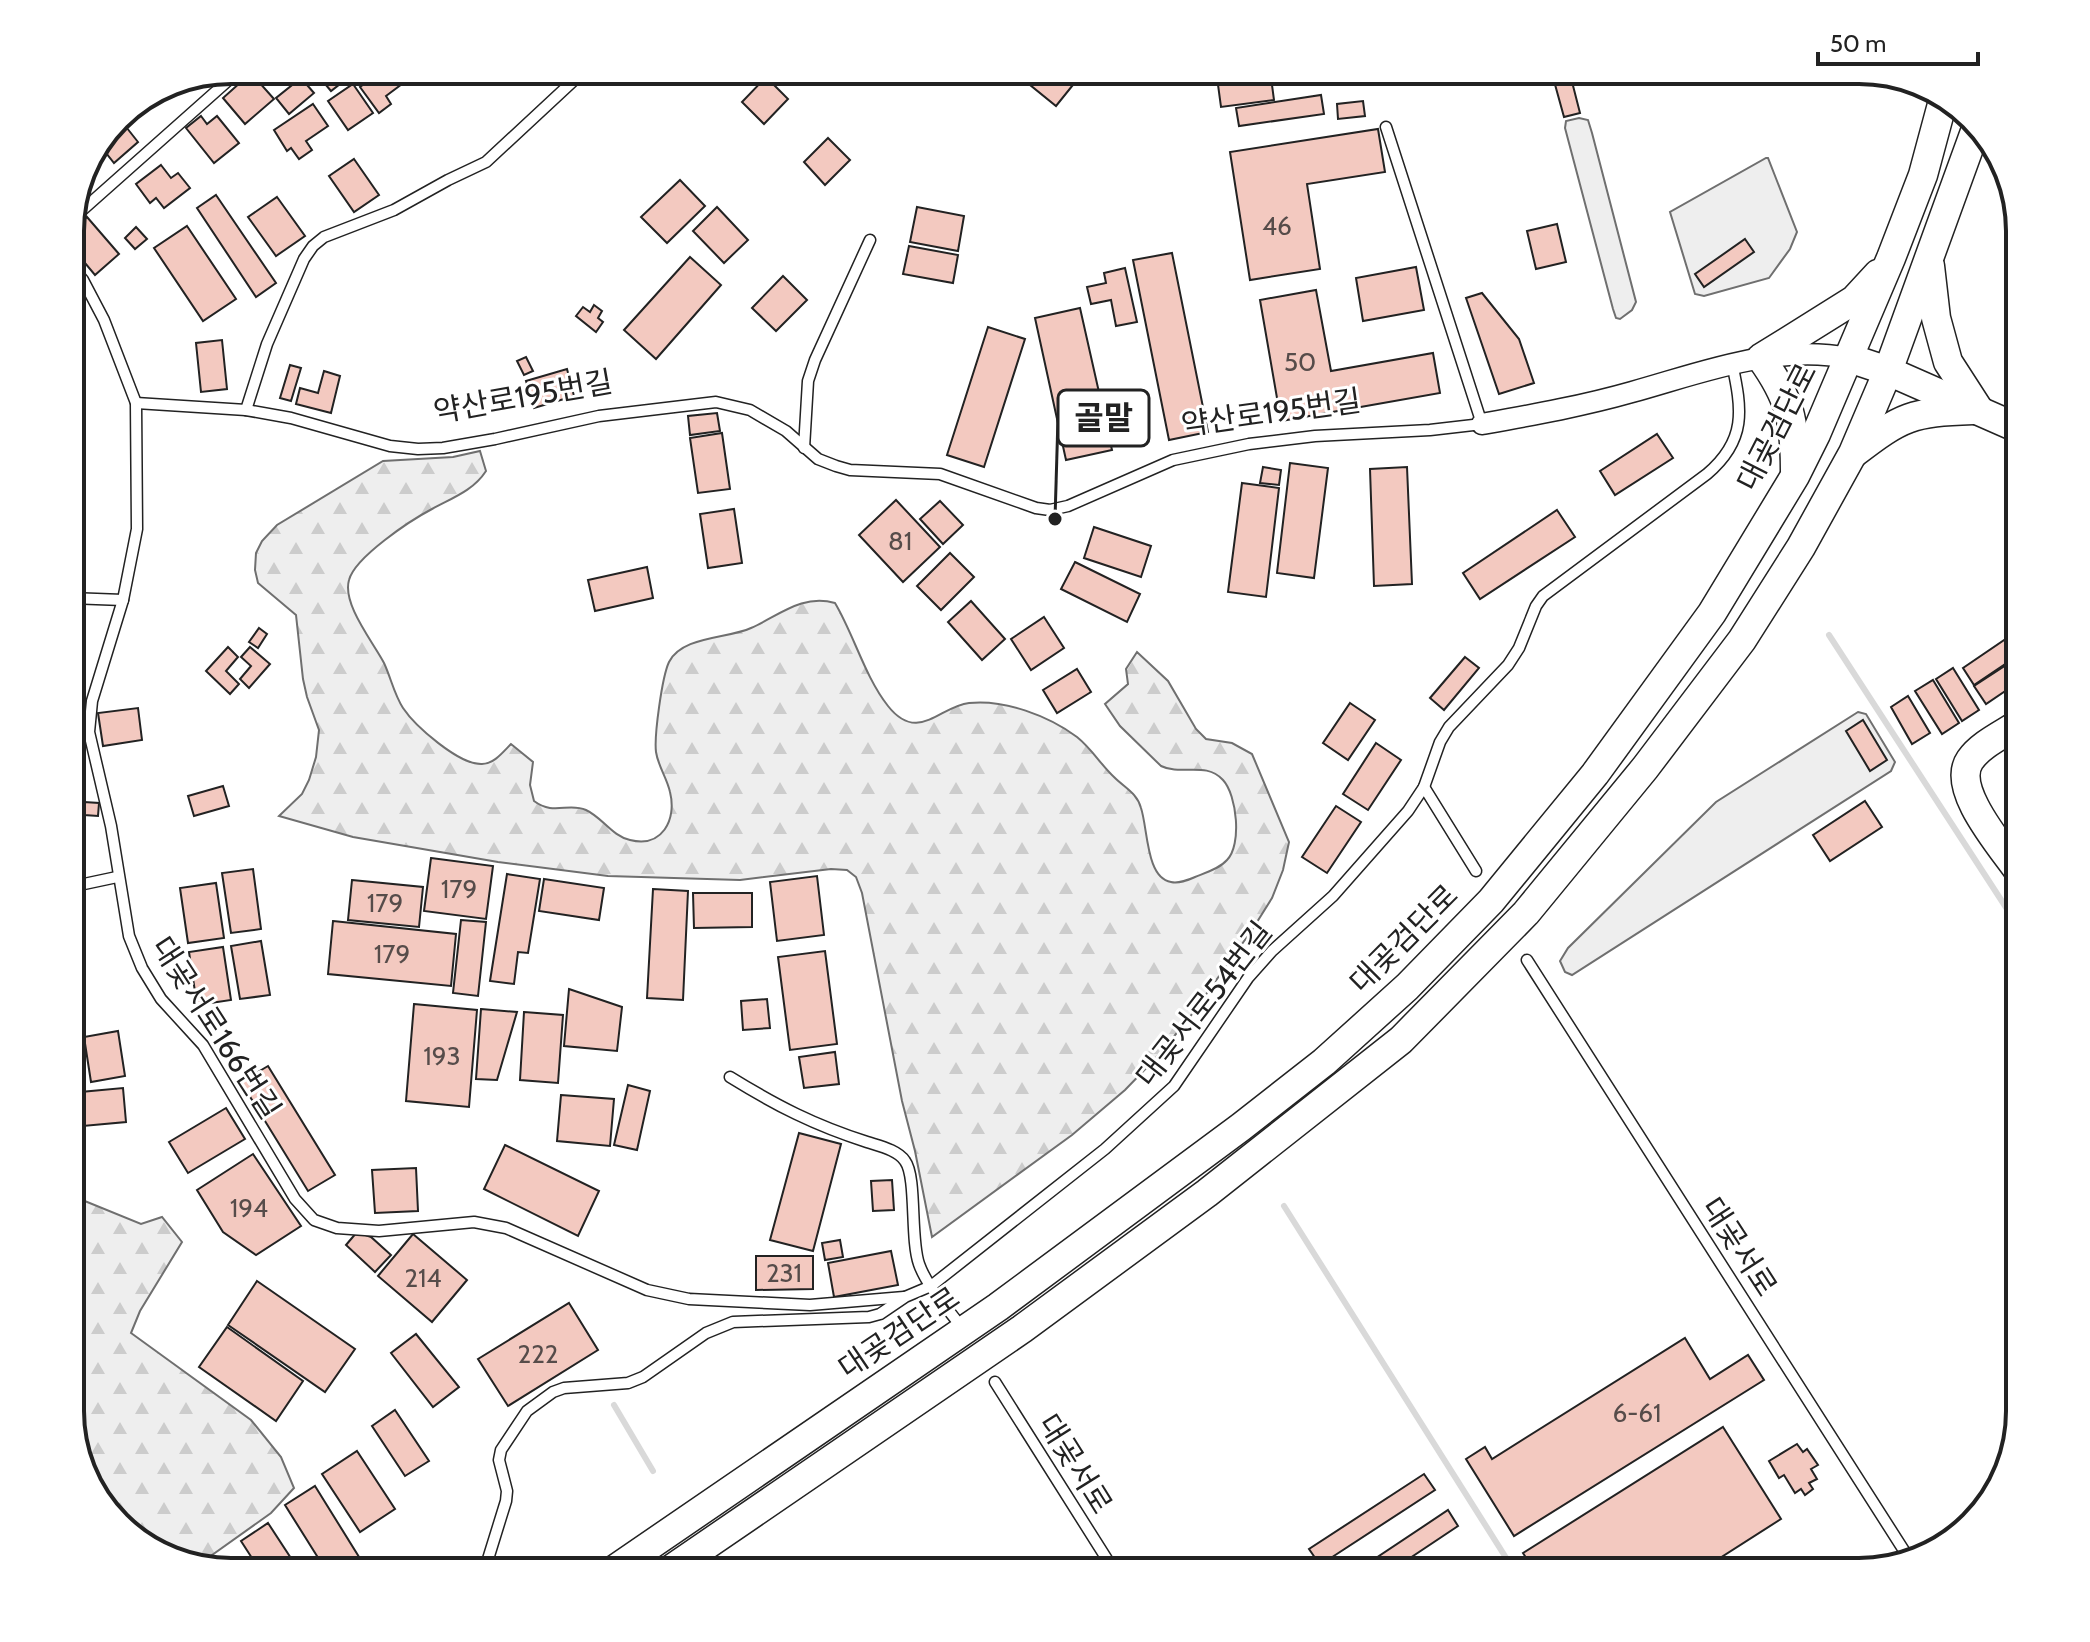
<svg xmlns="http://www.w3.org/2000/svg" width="2090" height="1642" font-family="Cabin,'Noto Sans KR',sans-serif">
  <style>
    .forest { fill: url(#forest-firs); stroke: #6f6f6f; stroke-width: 2 }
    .garden { fill: #eee; stroke: #6f6f6f; stroke-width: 2 }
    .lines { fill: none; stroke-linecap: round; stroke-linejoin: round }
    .stream { stroke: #d9d9d9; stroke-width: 6 }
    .building { fill: #f3c9c0; stroke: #222; stroke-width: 2 }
    .lane-casing { stroke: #222; stroke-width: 13 }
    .street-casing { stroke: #222; stroke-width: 23 }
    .secondary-casing { stroke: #222; stroke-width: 31 }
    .lane { stroke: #fff; stroke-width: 10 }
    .street { stroke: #fff; stroke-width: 20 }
    .secondary { stroke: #fff; stroke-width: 28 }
    .labels { text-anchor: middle; stroke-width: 6; stroke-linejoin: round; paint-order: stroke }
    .number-label { font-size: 26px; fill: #564c4a }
    .street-label { font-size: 30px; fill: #222; stroke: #fff }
    .rim { fill: none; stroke: #222; stroke-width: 4 }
    .leader { fill: none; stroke: #222; stroke-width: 3 }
    .callout-dot { fill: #222; stroke: #fff; stroke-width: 3 }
    .callout { fill: #fff; stroke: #222; stroke-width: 3 }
    .callout-label { font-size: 32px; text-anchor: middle; font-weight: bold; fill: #222 }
  </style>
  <defs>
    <pattern id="forest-firs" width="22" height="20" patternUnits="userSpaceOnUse" patternTransform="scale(2)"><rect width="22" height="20" fill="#eee"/><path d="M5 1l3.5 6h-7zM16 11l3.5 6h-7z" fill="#ccc"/></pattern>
  </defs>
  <rect width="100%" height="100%" fill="#fff"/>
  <g class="forest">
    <path d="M 480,451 L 486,471 C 473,491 452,498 432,509 C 411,520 355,557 349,580 C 342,604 373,642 384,663 C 391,678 394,694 403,708 C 415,726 459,765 482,764 C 494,764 503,752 511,744 L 533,762 L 530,785 L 534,801 C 554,816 568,802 586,810 C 603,818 612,836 630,840 C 662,848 677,820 670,792 C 667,778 658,766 656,752 C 654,736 662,677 669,662 C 682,636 727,639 751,628 C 780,615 802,594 835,603 C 854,635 865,677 888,706 C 918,744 940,706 969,703 C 1004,699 1049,716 1077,737 C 1092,749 1101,765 1114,777 C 1125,788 1137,793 1141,808 C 1148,829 1146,878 1171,882 C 1179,884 1188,880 1195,877 C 1205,873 1219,869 1227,860 C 1242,845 1237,795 1223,780 C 1206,761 1181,776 1161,766 L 1120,726 L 1105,704 L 1128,684 L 1126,669 L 1137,652 L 1168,681 L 1196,729 L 1206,739 L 1232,743 L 1252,754 L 1289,842 L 1283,870 L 1272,898 L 1252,930 L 1187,1021 L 1154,1060 L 1125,1090 L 1072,1135 L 932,1237 L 915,1151 L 902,1101 L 862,893 L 856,877 L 847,870 L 831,869 L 740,880 L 608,876 L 498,862 L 353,837 L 279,816 L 302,794 L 309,780 L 316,757 L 319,730 L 307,697 L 303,679 L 296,615 L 258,583 L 255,570 L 256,553 L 262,541 L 277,525 L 383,461 L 453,457 Z"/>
    <polygon points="70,1195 141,1224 162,1217 182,1242 140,1311 131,1333 251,1420 281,1457 294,1488 271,1513 198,1565 170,1560 125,1532 87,1482 70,1421"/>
  </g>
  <g class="garden">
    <polygon points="1579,118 1588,120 1592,133 1636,302 1632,310 1620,319 1616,318 1613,309 1565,128 1566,121"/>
    <polygon points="1766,158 1768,158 1797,232 1790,249 1769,278 1704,296 1695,294 1670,212"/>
    <polygon points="1858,712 1866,714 1895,762 1891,771 1572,975 1565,972 1560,961 1568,948 1716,802"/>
  </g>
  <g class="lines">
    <g class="stream">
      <polyline points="1829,635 2020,929"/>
      <polyline points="1284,1206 1515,1572"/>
      <polyline points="614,1405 653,1471"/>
    </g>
  </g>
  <g class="building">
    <polygon points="304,70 358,70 331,91 321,79 314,84"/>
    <polygon points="383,70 393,70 402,84 386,96 391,104 379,113 360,87"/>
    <polygon points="707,70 735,70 722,84"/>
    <polygon points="1024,70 1085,70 1056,106 1019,76"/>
    <polygon points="1216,70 1270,70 1274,100 1221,107"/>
    <polygon points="1551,70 1569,70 1580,113 1564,117"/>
    <polygon points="251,73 274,99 245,124 223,98"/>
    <polygon points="766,77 788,99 764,124 742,102"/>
    <polygon points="301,78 314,93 289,114 276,98"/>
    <polygon points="353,84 373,113 348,130 328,101"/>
    <polygon points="1321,95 1324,114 1239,126 1236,108"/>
    <polygon points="1363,101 1365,116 1338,119 1337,104"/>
    <polygon points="313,104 328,126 306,141 312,150 299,159 291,148 287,151 274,130"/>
    <polygon points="201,116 207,124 217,116 239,143 214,163 186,128"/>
    <polygon points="119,118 138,142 114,163 99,144"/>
    <polygon points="1378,129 1385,172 1307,184 1320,269 1250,280 1230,152"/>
    <polygon points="828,138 850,160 825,185 804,162"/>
    <polygon points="354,159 379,195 354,212 329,176"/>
    <polygon points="161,165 171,178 178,173 190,188 164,208 156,198 150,203 136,184"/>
    <polygon points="680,180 705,206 667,243 641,217"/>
    <polygon points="216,195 276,283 256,297 197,208"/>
    <polygon points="277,197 305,236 276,256 248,217"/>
    <polygon points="717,207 748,240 724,263 693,231"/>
    <polygon points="917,207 964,216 958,251 910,242"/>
    <polygon points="87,217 119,254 95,275 70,245 70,232"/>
    <polygon points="1557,224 1566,262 1536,269 1527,231"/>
    <polygon points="187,226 236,299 203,321 154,248"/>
    <polygon points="136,227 147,239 135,249 125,238"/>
    <polygon points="1745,239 1754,252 1704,287 1695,274"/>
    <polygon points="909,246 958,255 953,283 903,274"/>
    <polygon points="1172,253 1208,432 1169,440 1133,260"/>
    <polygon points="690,257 721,285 656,359 624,330"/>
    <polygon points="1416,267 1424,310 1363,321 1356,278"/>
    <polygon points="1125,268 1137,322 1116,326 1111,300 1091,304 1087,287 1106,283 1104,273"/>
    <polygon points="783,276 807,300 776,331 752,308"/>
    <polygon points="1316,290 1331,371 1433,353 1440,393 1281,421 1260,300"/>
    <polygon points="1482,293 1519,339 1534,383 1499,394 1466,298"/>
    <polygon points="594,305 602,311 598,318 603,322 596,332 576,316 583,307 590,312"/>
    <polygon points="1080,308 1112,450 1066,460 1035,318"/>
    <polygon points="988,327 1025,339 984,467 947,455"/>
    <polygon points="222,340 227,389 201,392 196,343"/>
    <polygon points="526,357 533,371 524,375 517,361"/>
    <polygon points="290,365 301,368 291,401 280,398"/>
    <polygon points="567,369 574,396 534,408 526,381"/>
    <polygon points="324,371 340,376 331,413 296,404 300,388 318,393"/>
    <polygon points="717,413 720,431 690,435 688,416"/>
    <polygon points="722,433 730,489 698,493 690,438"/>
    <polygon points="1657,434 1673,458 1615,495 1600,471"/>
    <polygon points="1290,463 1328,468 1314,578 1277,573"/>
    <polygon points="1263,467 1281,470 1279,485 1260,483"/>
    <polygon points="1407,467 1412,584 1374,586 1370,469"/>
    <polygon points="1242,483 1279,488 1266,597 1228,592"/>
    <polygon points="896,500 940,547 903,582 859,535"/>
    <polygon points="940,501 963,525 943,544 920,519"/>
    <polygon points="734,509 742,563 708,568 700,514"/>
    <polygon points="1557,510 1575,537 1480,599 1463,573"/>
    <polygon points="1094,527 1151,546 1141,577 1084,558"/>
    <polygon points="950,553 974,577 941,610 917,586"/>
    <polygon points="1075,562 1140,594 1127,622 1061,589"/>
    <polygon points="647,567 653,598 595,611 588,580"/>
    <polygon points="971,601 1005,639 982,660 948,622"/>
    <polygon points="1044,617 1064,648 1031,670 1011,639"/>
    <polygon points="259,628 267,634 258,648 249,642"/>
    <polygon points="2016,632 2020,639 2020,654 1974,685 1963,668"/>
    <polygon points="228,647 238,657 226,671 239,684 230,694 206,671"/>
    <polygon points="250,647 270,664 249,688 240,679 251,666 241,657"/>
    <polygon points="2020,656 2020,681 1986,704 1974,686"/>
    <polygon points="1465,657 1479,668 1444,710 1430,698"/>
    <polygon points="1953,668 1979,710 1962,721 1936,679"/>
    <polygon points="1077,669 1091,692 1057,713 1043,690"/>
    <polygon points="1933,680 1959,723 1942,734 1915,691"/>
    <polygon points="1908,696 1930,733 1912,744 1891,707"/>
    <polygon points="1350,703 1375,720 1348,760 1323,743"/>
    <polygon points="138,708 142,740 103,746 98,713"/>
    <polygon points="1863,720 1887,760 1870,771 1846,731"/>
    <polygon points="1376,743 1401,760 1368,810 1343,794"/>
    <polygon points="70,780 81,781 78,817 70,816"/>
    <polygon points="223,786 229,806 194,816 188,796"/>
    <polygon points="1865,801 1882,827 1830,861 1813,835"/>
    <polygon points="84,802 99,803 98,816 84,815"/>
    <polygon points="1336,806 1361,822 1327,873 1302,857"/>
    <polygon points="431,858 493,866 486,919 424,911"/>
    <polygon points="253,869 261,929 231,933 222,873"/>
    <polygon points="507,874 540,879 528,953 518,952 514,984 490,981"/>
    <polygon points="817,876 824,935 777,941 770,882"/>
    <polygon points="544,879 604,888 599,920 539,911"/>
    <polygon points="352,880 423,887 419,927 348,920"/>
    <polygon points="216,883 224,938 188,943 180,888"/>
    <polygon points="653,889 688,891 683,1000 647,998"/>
    <polygon points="693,893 752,893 752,927 694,928"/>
    <polygon points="461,920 486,922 478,996 453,993"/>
    <polygon points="333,921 456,934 451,986 328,974"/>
    <polygon points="261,941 270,995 240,999 231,946"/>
    <polygon points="223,947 231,1000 197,1005 189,952"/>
    <polygon points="825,951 837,1044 790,1050 778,957"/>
    <polygon points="569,989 622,1007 617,1051 564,1046"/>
    <polygon points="767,999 770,1028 743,1030 741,1001"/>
    <polygon points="414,1004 477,1010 469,1107 406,1101"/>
    <polygon points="481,1009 517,1012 497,1080 476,1079"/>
    <polygon points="524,1012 563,1015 558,1083 520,1080"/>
    <polygon points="118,1031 125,1076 91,1082 84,1037"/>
    <polygon points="835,1052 839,1084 804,1088 799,1057"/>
    <polygon points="268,1066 335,1175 308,1191 241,1082"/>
    <polygon points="628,1085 650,1091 637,1150 614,1145"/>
    <polygon points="123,1088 126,1122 72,1127 70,1093"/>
    <polygon points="561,1095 614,1099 610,1146 557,1141"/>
    <polygon points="226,1108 245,1139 188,1173 169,1142"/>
    <polygon points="799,1133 841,1144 813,1251 770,1240"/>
    <polygon points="505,1145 599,1191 578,1236 484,1189"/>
    <polygon points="70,1152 79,1155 71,1187 70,1187"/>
    <polygon points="253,1154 301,1226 256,1255 223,1232 197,1190"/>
    <polygon points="416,1168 418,1211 375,1213 372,1170"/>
    <polygon points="892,1180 894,1210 873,1211 871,1181"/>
    <polygon points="357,1232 371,1237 391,1255 375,1272 346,1245"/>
    <polygon points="413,1234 467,1280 432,1322 378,1276"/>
    <polygon points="840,1240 843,1257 825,1260 822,1243"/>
    <polygon points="891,1251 898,1285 834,1297 828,1263"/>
    <polygon points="756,1256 813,1256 813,1289 756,1290"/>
    <polygon points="257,1281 355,1349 325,1392 228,1325"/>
    <polygon points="569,1303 598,1350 508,1406 478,1359"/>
    <polygon points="227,1327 303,1381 276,1421 199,1367"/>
    <polygon points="416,1334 459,1387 433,1407 391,1353"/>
    <polygon points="1685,1338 1710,1379 1748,1355 1764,1380 1514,1536 1466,1459 1485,1447 1492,1459"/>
    <polygon points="395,1410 429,1461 405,1476 372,1426"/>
    <polygon points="1723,1427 1781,1519 1698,1572 1535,1572 1523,1553"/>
    <polygon points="1797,1444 1803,1452 1807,1449 1818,1465 1811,1469 1817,1479 1809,1483 1813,1489 1805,1495 1801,1489 1795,1493 1784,1475 1779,1478 1769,1461"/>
    <polygon points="357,1451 395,1509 360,1532 322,1474"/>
    <polygon points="1424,1474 1435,1490 1320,1565 1309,1549"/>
    <polygon points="315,1486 364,1565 353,1572 327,1572 285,1505"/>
    <polygon points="1448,1510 1458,1526 1389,1572 1364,1572 1361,1568"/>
    <polygon points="268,1523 300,1572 261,1572 241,1541"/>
    <polygon points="1297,1558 1306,1572 1276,1572"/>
  </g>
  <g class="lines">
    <g class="lane-casing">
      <g id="lane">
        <polyline points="70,221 240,70"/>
        <polyline points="70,264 83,280 104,320 136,403 137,529 123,600 92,701 89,732 111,826 129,936 142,968 161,999 203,1045 295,1199 314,1220 337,1228 379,1231 474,1222 506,1228 647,1290 689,1299 810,1305 904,1297"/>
        <polyline points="136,403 246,410 291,418 390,446 418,449 443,448 495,439 599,416 716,402 750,410 786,431 818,459 836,466 850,470 940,474 1036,508 1050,510 1068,506 1173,460 1249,444 1315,436 1430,430 1482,424 1386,127"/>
        <polyline points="246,410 267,344 304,259 313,246 324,237 394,210 448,180 486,162 585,70"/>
        <polyline points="804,448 808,381 815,360 870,240"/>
        <polyline points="70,598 123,600"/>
        <polyline points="1424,787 1476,871"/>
        <polyline points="70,887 117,877"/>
        <polyline points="1527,960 1910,1560"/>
        <path d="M 730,1077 C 777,1106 814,1125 867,1142 C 879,1146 898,1150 905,1161 C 917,1177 910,1239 919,1264 C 926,1284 943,1303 956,1320"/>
        <polyline points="995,1382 1115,1572"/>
        <path d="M 484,1572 L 506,1501 L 507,1491 L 499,1460 L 501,1450 L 527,1411 L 553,1392 L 564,1388 L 628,1383 L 643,1377 L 706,1333 L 733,1322 L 869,1317 L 880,1314 L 905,1297 L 931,1286 L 1105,1149 L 1174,1086 L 1248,978 L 1272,951 L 1333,896 L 1408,811 L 1424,787 L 1440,742 L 1449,727 L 1508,665 L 1519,648 L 1536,606 L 1543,596 L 1707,474 C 1747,440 1742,410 1732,363"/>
      </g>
    </g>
    <g class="street-casing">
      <path id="street" d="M 1482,424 C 1532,415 1583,406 1632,392 C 1704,372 1774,344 1849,358"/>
    </g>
    <g class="secondary-casing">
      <g id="secondary">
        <polyline points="1930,266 1936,318 1948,362 1979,410"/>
        <polyline points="1849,358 1888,371 2020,429"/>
        <path d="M 1854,453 C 1902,416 1912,412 1973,410"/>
        <path d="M 1795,471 C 1795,422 1790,398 1761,358 L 1854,300 L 1878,274"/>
        <path d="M 2020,873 C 2003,848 1950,789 1970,760 C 1981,744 2004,734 2020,723"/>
        <polyline points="611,1572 998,1307 1241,1127 1324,1062 1407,987 1491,901 1595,774 1712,613 1795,476 1816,434 1891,258 1923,175 1944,97"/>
        <polyline points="667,1572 1022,1329 1207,1193 1401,1040 1526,913 1645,768 1742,640 1801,547 1853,453 1888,371 1977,126"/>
      </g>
    </g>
    <use href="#lane" class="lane"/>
    <use href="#street" class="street"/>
    <use href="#secondary" class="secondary"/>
  </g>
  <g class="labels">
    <g class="number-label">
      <text x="1277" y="235">46</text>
      <text x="1300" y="371">50</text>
      <text x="900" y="550">81</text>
      <text x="459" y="898">179</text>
      <text x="385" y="912">179</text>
      <text x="392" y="963">179</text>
      <text x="442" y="1065">193</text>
      <text x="249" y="1217">194</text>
      <text x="784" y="1282">231</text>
      <text x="423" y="1287">214</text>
      <text x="538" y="1363">222</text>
      <text x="1637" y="1422">6-61</text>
    </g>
    <g class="street-label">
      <text transform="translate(523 397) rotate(-10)" y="10">약산로195번길</text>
      <text transform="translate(1271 413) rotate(-8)" y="10">약산로195번길</text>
      <text transform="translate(1777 427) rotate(-63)" y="10">대곶검단로</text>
      <text transform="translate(1404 939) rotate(-45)" y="10">대곶검단로</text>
      <text transform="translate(1204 1004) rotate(-52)" y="10">대곶서로54번길</text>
      <text transform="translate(216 1028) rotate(57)" y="10">대곶서로166번길</text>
      <text transform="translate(1739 1247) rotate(57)" y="10">대곶서로</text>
      <text transform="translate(899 1333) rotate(-34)" y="10">대곶검단로</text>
      <text transform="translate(1075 1464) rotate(58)" y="10">대곶서로</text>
    </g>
  </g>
  <path d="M0 0H2090V1642H0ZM231 84H1859A147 147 0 0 1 2006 231V1411A147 147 0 0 1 1859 1558H231A147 147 0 0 1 84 1411V231A147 147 0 0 1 231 84Z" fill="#fff" fill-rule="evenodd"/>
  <path class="rim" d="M231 84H1859A147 147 0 0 1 2006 231V1411A147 147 0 0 1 1859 1558H231A147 147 0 0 1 84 1411V231A147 147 0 0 1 231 84Z"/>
  <path class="leader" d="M1055 519L1058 418"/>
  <circle class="callout-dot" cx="1055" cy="519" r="8"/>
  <rect class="callout" x="1058" y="390" width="91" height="56" rx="8"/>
  <g class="callout-label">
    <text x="1104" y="429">골말</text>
  </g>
  <path d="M1818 52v12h160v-12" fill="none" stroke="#222222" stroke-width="4"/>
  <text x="1830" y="52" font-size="24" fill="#222222" stroke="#ffffff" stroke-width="6" paint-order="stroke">50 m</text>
</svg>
